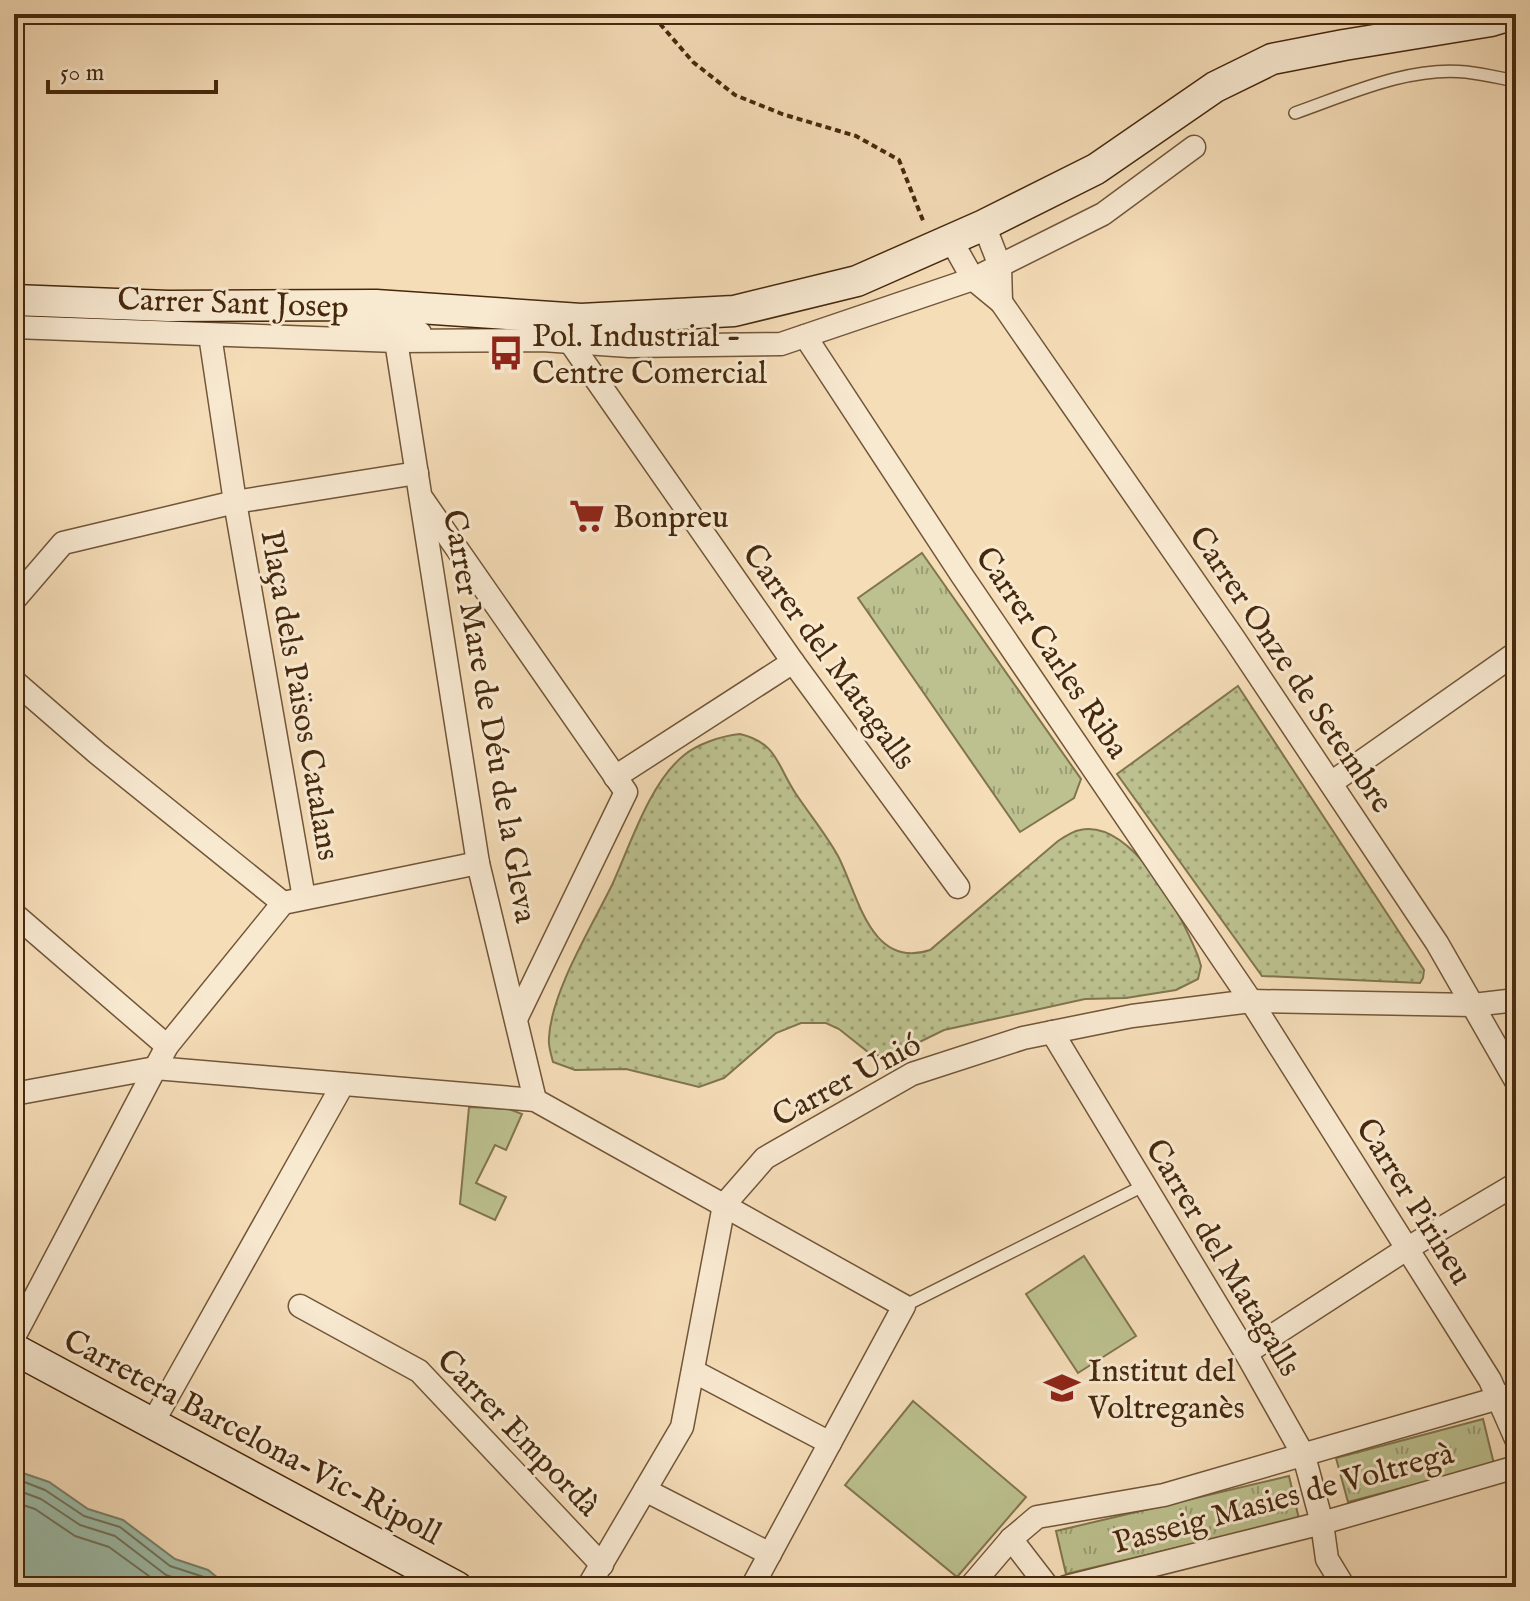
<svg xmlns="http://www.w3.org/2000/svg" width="1530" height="1601" font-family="'IM FELL English',serif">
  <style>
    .grass { fill: url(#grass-dots); stroke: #81754e; stroke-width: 2 }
    .park { fill: url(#park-tufts); stroke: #81754e; stroke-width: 2 }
    .garden { fill: #bcc18f; stroke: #81754e; stroke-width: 2 }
    .water { fill: #9dbdaa; stroke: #7a826b; stroke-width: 2 }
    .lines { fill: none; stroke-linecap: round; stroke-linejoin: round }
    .shore { stroke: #72735c; stroke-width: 2 }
    .lane-casing { stroke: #725638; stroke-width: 14 }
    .street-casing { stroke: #725638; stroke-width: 25 }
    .secondary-casing { stroke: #46290d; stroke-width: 33 }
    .path { stroke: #46290d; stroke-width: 4; stroke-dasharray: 6 4; stroke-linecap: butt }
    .lane { stroke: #f8e9d1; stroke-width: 11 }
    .street { stroke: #f8e9d1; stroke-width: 22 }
    .secondary { stroke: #f8e9d1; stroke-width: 30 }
    .labels { text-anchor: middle; stroke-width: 6; stroke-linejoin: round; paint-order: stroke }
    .street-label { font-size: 32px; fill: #46290d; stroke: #f8e9d1 }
    .poi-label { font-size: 32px; fill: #46290d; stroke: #f8e9d1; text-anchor: start }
  </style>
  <defs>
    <pattern id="grass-dots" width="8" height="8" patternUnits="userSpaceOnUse" patternTransform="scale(2)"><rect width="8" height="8" fill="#bcc18f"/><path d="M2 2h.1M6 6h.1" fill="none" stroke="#9b9d73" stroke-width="1.8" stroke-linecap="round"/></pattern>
    <pattern id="park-tufts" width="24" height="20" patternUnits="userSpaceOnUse" patternTransform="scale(2)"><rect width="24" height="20" fill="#bcc18f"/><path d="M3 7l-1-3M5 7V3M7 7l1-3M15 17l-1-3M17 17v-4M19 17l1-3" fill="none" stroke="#9b9d73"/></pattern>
  </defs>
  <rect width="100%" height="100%" fill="#f5ddb8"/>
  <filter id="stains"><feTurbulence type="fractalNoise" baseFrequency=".0025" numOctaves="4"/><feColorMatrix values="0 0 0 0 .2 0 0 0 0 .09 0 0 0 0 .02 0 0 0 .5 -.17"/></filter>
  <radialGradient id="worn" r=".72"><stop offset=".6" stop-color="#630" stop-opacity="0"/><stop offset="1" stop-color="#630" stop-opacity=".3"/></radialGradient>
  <g class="grass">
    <polygon points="1238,686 1424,970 1423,978 1420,983 1262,976 1117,774"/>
    <path d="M 740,734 C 778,743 777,766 796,794 C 810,815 826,834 838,856 C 858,894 870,970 930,950 L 1058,841 C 1064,837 1073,831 1080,830 C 1133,819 1182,917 1198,956 L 1201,966 L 1198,979 L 1176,990 L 1126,998 L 1085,999 L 944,1030 L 893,1055 L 879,1056 L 868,1052 L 839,1029 L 826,1023 L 801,1023 L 776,1033 L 724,1078 L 699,1087 L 626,1069 L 575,1070 L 553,1062 C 551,1054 548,1046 549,1038 C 551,992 592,926 612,885 C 630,846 649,784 683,756 C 697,744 721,736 740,734 Z"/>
  </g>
  <g class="park">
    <polygon points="922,553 1081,779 1074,798 1020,832 858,598"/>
    <polygon points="1483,1419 1494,1464 1348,1502 1336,1458"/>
    <polygon points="1289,1476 1299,1519 1066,1574 1056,1531"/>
  </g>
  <g class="garden">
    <polygon points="469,1107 509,1109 522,1114 506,1150 495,1145 476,1183 506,1197 495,1220 460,1204"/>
    <polygon points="1084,1256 1136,1336 1078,1373 1026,1294"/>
    <polygon points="913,1401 1026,1497 957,1577 845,1485"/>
  </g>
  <polygon class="water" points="14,1470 49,1482 88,1509 123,1520 175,1559 208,1570 229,1587 14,1587"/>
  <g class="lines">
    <g class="shore">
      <polyline points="14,1478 45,1490 84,1516 120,1527 170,1566 204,1577 216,1587"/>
      <polyline points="14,1489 41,1499 80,1525 115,1536 166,1575 200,1587"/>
      <polyline points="14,1502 35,1509 75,1536 109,1547 164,1587"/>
    </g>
    <g class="lane-casing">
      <g id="lane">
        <path d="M 1295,113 C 1349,94 1409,66 1466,72 C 1483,74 1500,78 1516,81"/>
        <polyline points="904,1306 1145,1185"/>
      </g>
    </g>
    <g class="street-casing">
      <g id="street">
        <polyline points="951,240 973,279 1001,302 1000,266 984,225"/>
        <polyline points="1001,302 1235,640 1437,943 1516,1081"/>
        <polyline points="343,324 392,325 420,333"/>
        <polyline points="14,327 396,341 542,340 629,346 781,344 973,279 1103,214 1194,147"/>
        <polyline points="210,335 235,502 304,898"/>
        <polyline points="805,336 961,574 1251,1001 1490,1380 1516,1439"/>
        <polyline points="396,341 478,863 535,1100"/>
        <polyline points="570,342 793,662 958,887"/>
        <polyline points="423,500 626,792 516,1019"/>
        <polyline points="14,600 63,543 235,502 417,473"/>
        <polyline points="14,681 97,753 283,903"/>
        <polyline points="615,777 793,662"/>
        <polyline points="1331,783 1516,653"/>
        <polyline points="14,914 167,1046"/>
        <polyline points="1052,1032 1246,1353 1304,1456 1322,1523 1327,1559 1344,1587"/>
        <polyline points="14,1094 155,1068 535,1100 904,1306 752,1587"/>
        <polyline points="300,1306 419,1371 602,1565"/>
        <polyline points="14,1337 167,1046 283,903 478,863"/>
        <polyline points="1246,1353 1408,1248 1516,1184"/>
        <polyline points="693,1371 830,1443"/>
        <polyline points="152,1424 343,1084"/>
        <polyline points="645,1490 770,1554"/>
        <polyline points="1011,1539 1048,1587"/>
        <polyline points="588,1587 682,1427 724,1205 765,1158 912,1074 1023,1038 1132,1016 1251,1001 1473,1005 1516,1000"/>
        <polyline points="970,1587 1011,1539 1037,1517 1164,1495 1516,1393"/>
        <polyline points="1066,1587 1322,1523 1516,1467"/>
      </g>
    </g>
    <g class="secondary-casing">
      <g id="secondary">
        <polyline points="14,300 168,306 376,305 581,319 734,311 857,281 984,225 1096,169 1215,87 1272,59 1344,45 1491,21 1514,14"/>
        <polyline points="14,1349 457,1587"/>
      </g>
    </g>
    <polyline class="path" points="657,14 661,25 693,62 735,95 782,114 856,136 899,160 924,223"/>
    <use href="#lane" class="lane"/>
    <use href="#street" class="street"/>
    <use href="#secondary" class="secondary"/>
  </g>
  <defs>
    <g id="bus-bare" transform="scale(2.76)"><path d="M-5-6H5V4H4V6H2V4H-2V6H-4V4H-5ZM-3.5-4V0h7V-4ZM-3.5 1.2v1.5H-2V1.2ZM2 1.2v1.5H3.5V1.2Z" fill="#8f2418" stroke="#f8e9d1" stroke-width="2.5" paint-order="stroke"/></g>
    <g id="supermarket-bare" transform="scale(2.76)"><path d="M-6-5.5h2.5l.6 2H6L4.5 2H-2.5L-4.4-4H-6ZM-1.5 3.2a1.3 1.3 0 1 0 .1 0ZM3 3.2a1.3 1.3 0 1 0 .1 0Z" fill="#8f2418" stroke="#f8e9d1" stroke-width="2.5" paint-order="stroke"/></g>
    <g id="school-bare" transform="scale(2.76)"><path d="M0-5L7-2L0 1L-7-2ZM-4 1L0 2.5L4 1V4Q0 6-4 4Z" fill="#8f2418" stroke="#f8e9d1" stroke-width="2.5" paint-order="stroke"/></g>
  </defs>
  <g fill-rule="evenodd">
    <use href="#bus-bare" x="506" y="353"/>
    <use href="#supermarket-bare" x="587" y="516"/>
    <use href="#school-bare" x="1062" y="1388"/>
  </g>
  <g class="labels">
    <g class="street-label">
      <text transform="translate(233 302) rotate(2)" y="11">Carrer Sant Josep</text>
      <text transform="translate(1053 652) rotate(56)" y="11">Carrer Carles Riba</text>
      <text transform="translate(830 656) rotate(54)" y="11">Carrer del Matagalls</text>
      <text transform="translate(1292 669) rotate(56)" y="11">Carrer Onze de Setembre</text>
      <text transform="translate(301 695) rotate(80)" y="11">Plaça dels Països Catalans</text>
      <text transform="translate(491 716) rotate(80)" y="11">Carrer Mare de Déu de la Gleva</text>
      <text transform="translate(846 1079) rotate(-28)" y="11">Carrer Unió</text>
      <text transform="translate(1415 1201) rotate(58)" y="11">Carrer Pirineu</text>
      <text transform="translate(1224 1257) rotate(59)" y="11">Carrer del Matagalls</text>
      <text transform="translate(519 1432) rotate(46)" y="11">Carrer Empordà</text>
      <text transform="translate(253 1436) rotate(28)" y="11">Carretera Barcelona-Vic-Ripoll</text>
      <text transform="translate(1283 1497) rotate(-15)" y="11">Passeig Masies de Voltregà</text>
    </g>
    <g class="poi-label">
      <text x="532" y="346">Pol. Industrial -<tspan x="532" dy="37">Centre Comercial</tspan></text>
      <text x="613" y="527">Bonpreu</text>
      <text x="1088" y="1381">Institut del<tspan x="1088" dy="37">Voltreganès</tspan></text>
    </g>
  </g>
  <rect width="1530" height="1601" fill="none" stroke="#f5ddb8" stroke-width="48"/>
  <rect x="16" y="16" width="1498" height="1569" fill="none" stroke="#46290d" stroke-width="4"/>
  <rect x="24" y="24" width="1482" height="1553" fill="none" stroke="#46290d" stroke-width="2"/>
  <path d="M48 80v12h168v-12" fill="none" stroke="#46290d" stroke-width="4"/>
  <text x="60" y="80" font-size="24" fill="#46290d" stroke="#f8e9d1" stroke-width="6" paint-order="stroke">50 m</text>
  <rect width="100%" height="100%" filter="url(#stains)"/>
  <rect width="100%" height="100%" fill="url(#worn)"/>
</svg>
